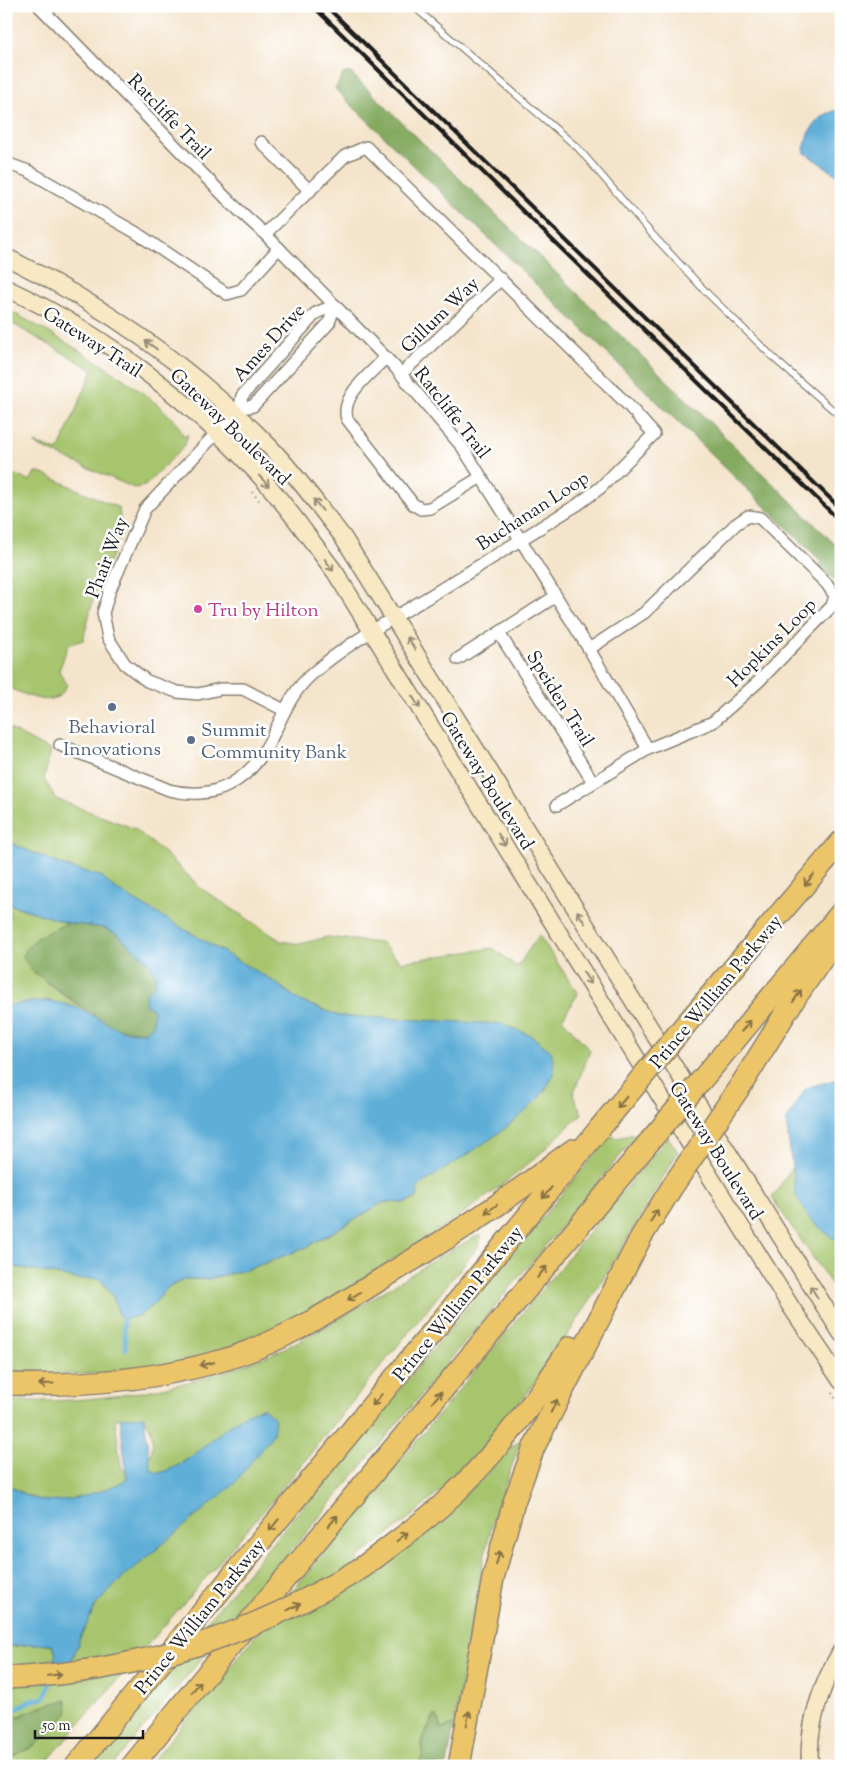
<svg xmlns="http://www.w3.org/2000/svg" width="847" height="1772" font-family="'Sorts Mill Goudy',serif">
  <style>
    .green { fill: #a6c56d; stroke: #617044 }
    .forest { fill: #84aa60; stroke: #50633e }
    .water { fill: #5eaed8; stroke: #3d657a }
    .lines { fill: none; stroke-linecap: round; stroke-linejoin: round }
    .stream { stroke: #5eaed8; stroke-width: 4.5 }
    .lane-casing { stroke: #888074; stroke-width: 8 }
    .street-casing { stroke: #888074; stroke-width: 14 }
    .secondary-casing { stroke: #888074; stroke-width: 19 }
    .highway-casing { stroke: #888074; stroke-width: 24 }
    .path { stroke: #888074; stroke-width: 2.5; stroke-dasharray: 1 4; stroke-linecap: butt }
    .lane { stroke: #fff; stroke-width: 5.5 }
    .street { stroke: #fff; stroke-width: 11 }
    .secondary { stroke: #f8e8c3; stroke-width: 16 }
    .highway { stroke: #edc569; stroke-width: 21 }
    .rail { stroke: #1c1c1c; stroke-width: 4 }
    .highway-bridge-casing { stroke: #888074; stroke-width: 24; stroke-linecap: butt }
    .highway-bridge { stroke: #edc569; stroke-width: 21 }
    .oneway { stroke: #958c78 }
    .oneway2 { stroke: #847042 }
    .hotel-dot { fill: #d1479c; stroke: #fff; stroke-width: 2 }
    .service-dot { fill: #5c6f8a; stroke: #fff; stroke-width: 2 }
    .labels { text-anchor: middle; stroke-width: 5; stroke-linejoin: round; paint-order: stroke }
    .street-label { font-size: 19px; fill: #1c1c1c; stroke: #fff }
    .hotel-label { font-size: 19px; fill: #b23c85; stroke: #fff; text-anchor: start }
    .service-label { font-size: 19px; fill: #4e5e75; stroke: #fff }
  </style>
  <rect width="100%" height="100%" fill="#fff"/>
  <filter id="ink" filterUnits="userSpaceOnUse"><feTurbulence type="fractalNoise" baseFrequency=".02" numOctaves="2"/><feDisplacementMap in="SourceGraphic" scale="10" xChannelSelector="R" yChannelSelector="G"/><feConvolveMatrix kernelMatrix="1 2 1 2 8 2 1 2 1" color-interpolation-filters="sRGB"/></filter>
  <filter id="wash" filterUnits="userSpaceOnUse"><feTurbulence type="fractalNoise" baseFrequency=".0096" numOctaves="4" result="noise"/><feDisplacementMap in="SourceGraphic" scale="20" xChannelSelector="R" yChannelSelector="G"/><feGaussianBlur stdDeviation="1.12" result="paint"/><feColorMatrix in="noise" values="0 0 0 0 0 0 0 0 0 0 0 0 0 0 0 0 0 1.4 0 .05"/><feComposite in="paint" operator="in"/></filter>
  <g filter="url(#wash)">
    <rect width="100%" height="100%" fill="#f4e4cb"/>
    <g class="green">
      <path d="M 6,309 C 38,325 178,404 183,436 L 188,435 L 184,446 L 145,486 L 134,488 L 36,445 L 35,443 L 58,451 L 93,370 L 6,320 Z"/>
      <path d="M 6,471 L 30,481 L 35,472 L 39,472 L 119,508 L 121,525 L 124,526 L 93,600 L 83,640 L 68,645 L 59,671 L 67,684 C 57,713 26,694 6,687 Z"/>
      <path d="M 6,727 L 51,751 L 44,779 L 56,799 L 135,829 L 168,856 L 202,889 L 281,941 L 300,944 L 327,937 L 381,943 L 401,962 L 493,948 L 517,967 L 539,935 L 578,994 L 562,1019 L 590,1050 L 573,1095 L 582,1114 C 566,1128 551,1144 535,1158 C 493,1195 445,1226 397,1257 C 359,1282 320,1310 279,1330 C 195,1369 97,1382 6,1370 L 6,1265 L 77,1279 L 99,1278 L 113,1296 L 119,1316 L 153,1305 L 168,1287 L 186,1279 L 208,1279 L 249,1269 L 305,1248 L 384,1202 L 403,1203 L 416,1198 L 418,1187 L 439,1171 L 396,1019 L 339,1016 L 300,1001 L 273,981 L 111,887 L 103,877 L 64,866 L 6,841 Z"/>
      <polygon points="7,904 68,923 38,937 46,982 90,1014 47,1000 6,1007 6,928 10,917"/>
      <polygon points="639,1133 112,1766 87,1766 610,1136 617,1138"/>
      <path d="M 668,1137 L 678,1152 C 617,1255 558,1364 477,1454 C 442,1493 400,1527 357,1558 L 368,1574 L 478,1483 L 517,1442 L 520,1442 L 494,1517 L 485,1553 L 454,1725 L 441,1729 L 437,1717 L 434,1716 C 432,1718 423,1738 422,1742 C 421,1752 425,1757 417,1766 L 148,1766 Z"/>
      <polygon points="841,1144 841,1298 772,1198 800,1156"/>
      <path d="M 477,1236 L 480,1236 L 481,1238 L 478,1247 L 271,1502 L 43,1766 L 6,1766 L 6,1762 L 18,1753 L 31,1748 L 54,1702 L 19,1716 L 6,1725 L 6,1647 L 33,1644 L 52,1645 L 56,1653 L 54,1660 L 71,1663 L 80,1638 L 96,1605 L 119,1581 L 166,1539 L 264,1408 C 232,1411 194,1467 158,1473 L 151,1470 L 148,1462 C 153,1453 154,1436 149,1426 C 147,1422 144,1422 144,1416 L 115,1419 L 121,1467 L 126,1470 L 127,1480 C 111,1489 66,1504 49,1501 C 32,1499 19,1492 6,1483 L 6,1400 C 99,1406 214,1385 297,1342 C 359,1311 415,1268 477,1236 Z"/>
    </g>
    <g class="forest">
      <polygon points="344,73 351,73 841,550 841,586 819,566 822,562 335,89"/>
      <path d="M 68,923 L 105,928 L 118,935 L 150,963 L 156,976 L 153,1026 L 145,1032 L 112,1028 L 32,971 L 23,957 C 29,937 51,931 68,923 Z"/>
      <path d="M 67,1700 L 68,1712 C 58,1724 45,1740 30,1748 C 21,1753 14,1755 6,1762 L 6,1725 C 23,1713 46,1704 67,1700 Z"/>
      <polygon points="434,1716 437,1716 441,1729 454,1725 447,1765 417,1766 423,1756 422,1741"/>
    </g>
    <g class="water">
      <path d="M 841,110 L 841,178 L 805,153 L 804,149 C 809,129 818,112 841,110 Z"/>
      <path d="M 6,841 L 64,866 L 103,877 L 112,887 L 273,981 L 300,1001 L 339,1016 L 502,1024 L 530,1035 L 551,1051 C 552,1056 555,1065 554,1070 C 547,1112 452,1162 418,1187 L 417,1198 L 403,1203 L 384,1202 L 305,1248 L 249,1269 L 208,1279 L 186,1279 L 168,1287 L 153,1305 L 139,1316 L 123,1319 L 119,1315 L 113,1296 L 99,1278 L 77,1279 L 6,1265 L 6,1007 C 38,998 61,999 90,1014 C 115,1026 114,1032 145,1032 L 153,1025 L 153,1009 L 145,1004 L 147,992 L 154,986 L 156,976 L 150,963 L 118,935 L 105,928 L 68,923 L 6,903 Z"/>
      <polygon points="841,1078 841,1240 832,1238 809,1218 796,1195 786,1121 806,1088"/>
      <path d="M 264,1408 L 275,1419 L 273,1434 L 234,1484 L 119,1581 L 96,1605 L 80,1638 L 71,1663 L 44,1683 L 56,1653 L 52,1645 L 33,1644 L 6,1647 L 6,1483 C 19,1492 32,1500 49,1501 C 66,1503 112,1489 127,1479 L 120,1418 L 144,1416 L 151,1470 L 158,1473 C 194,1467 232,1411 264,1408 Z"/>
    </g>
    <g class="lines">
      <g class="stream">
        <polyline points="123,1319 126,1349"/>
        <polyline points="6,1715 30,1701 44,1698 51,1682"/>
      </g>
    </g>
  </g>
  <g filter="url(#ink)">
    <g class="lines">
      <g class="lane-casing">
        <polyline id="lane" points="413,6 578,148 651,233 707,293 778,362 841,417"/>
      </g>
      <g class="street-casing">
        <g id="street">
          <polyline points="39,6 231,203 265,234 394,366 463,448 589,649 648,749"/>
          <polyline points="261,142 310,191"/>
          <polyline points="6,163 28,171 135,232 227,294 241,290 279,248"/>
          <polygon points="335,305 329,323 253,406 240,408 242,396 316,313"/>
          <path d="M 386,357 C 371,374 340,395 347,419 L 413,504 L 421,509 L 430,508 L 481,477"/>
          <polyline points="401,374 501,279"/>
          <polyline points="239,409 145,509 110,590 103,613 108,638 125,664 147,681 177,692 198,694 220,689 243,689 284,710"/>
          <polyline points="499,633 593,782"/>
          <polyline points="458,659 556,596"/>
          <path d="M 60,745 L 169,790 C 188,795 213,795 231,784 C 278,757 274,707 312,674 C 347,643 396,617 435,593 C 483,564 529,534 577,505 L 600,488 L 654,434 L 628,405 L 366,147 L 345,156 L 265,234"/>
          <polyline points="557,805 648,749 713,722 758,682 832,606 835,596 827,584 760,518 748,516 736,524 644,613 589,649"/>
        </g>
      </g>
      <g class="secondary-casing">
        <g id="secondary">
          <path d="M 6,257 C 104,305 193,368 269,446 C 296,474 319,507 343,537 L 841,1333"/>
          <path d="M 6,288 C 105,334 196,404 268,485 C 292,513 313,543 335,572 L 791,1307 L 841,1381"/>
          <path d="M 810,1766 C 807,1726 821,1685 841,1651"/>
        </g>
      </g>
      <g class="highway-casing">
        <g id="highway">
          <polyline points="686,1024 841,842"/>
          <polyline points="715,1064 841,913"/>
          <polyline points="743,1082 793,1001 840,933"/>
          <path d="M 6,1384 C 75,1386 146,1381 213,1363 C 273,1347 326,1314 378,1281 C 416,1258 453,1235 490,1210 C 518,1191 545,1170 573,1150"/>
          <path d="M 363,1567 C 389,1547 416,1528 441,1506 C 491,1461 534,1404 570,1347"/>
          <polyline points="76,1766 600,1128"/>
          <polyline points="132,1766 268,1599 650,1141"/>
          <polyline points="459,1766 493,1578 514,1502 534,1447 641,1237 674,1184"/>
        </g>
      </g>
      <g class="path">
        <polyline points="252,492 261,503"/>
        <polyline points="832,1393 841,1406"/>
      </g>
      <use href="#lane" class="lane"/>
      <use href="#street" class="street"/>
      <use href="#secondary" class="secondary"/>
      <use href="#highway" class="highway"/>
      <g class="rail">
        <polyline points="313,6 841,522"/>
        <polyline points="326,6 841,509"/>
      </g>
      <g class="highway-bridge-casing">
        <g id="highway-bridge">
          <polyline points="600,1128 686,1024"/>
          <polyline points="650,1141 715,1064"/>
          <polyline points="674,1184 743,1082"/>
          <path d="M 6,1678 C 139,1672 250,1637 363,1567"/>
        </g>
      </g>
      <use href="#highway-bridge" class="highway-bridge"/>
    </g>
    <defs><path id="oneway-shaft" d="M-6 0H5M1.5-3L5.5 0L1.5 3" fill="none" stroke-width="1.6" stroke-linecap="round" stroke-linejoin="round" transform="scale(1.25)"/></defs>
    <g class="oneway">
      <use href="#oneway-shaft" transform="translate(151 345) rotate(-144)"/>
      <use href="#oneway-shaft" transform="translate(264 481) rotate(47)"/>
      <use href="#oneway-shaft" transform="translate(318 505) rotate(-128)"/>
      <use href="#oneway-shaft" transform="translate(329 565) rotate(54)"/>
      <use href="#oneway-shaft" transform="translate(411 643) rotate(-122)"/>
      <use href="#oneway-shaft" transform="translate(416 702) rotate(58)"/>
      <use href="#oneway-shaft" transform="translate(502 840) rotate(58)"/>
      <use href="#oneway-shaft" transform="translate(581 917) rotate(-122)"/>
      <use href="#oneway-shaft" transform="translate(587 978) rotate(58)"/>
      <use href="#oneway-shaft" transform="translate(814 1292) rotate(-122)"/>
    </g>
    <g class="oneway2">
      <use href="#oneway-shaft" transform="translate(809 880) rotate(130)"/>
      <use href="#oneway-shaft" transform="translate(797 996) rotate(-56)"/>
      <use href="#oneway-shaft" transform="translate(746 1026) rotate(-50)"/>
      <use href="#oneway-shaft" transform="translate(622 1102) rotate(130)"/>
      <use href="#oneway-shaft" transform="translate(547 1193) rotate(129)"/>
      <use href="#oneway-shaft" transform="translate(491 1209) rotate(145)"/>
      <use href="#oneway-shaft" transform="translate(654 1216) rotate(-58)"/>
      <use href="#oneway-shaft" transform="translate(542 1272) rotate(-50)"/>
      <use href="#oneway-shaft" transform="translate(354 1296) rotate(148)"/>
      <use href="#oneway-shaft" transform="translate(207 1364) rotate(166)"/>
      <use href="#oneway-shaft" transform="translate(46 1384) rotate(177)"/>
      <use href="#oneway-shaft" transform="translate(437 1397) rotate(-50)"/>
      <use href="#oneway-shaft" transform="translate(377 1400) rotate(129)"/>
      <use href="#oneway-shaft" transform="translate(554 1406) rotate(-64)"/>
      <use href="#oneway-shaft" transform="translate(333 1521) rotate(-50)"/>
      <use href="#oneway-shaft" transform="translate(274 1525) rotate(129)"/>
      <use href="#oneway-shaft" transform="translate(402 1537) rotate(-37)"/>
      <use href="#oneway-shaft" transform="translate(498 1558) rotate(-75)"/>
      <use href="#oneway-shaft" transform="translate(294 1607) rotate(-27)"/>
      <use href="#oneway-shaft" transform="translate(55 1675) rotate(-6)"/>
      <use href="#oneway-shaft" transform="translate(196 1687) rotate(-51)"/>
      <use href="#oneway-shaft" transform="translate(468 1718) rotate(-80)"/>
    </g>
  </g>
  <circle class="hotel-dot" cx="198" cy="609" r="5"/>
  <g class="service-dot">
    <circle cx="112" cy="707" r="5"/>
    <circle cx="191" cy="740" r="5"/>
  </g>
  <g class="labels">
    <g class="street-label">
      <text transform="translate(170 116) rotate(46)" y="7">Ratcliffe Trail</text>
      <text transform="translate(439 314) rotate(-44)" y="7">Gillum Way</text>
      <text transform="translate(93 341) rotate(33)" y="7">Gateway Trail</text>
      <text transform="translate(268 342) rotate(-48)" y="7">Ames Drive</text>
      <text transform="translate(453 412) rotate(52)" y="7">Ratcliffe Trail</text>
      <text transform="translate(231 426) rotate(44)" y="7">Gateway Boulevard</text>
      <text transform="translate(532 510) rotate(-33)" y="7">Buchanan Loop</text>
      <text transform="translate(106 557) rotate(-69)" y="7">Phair Way</text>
      <text transform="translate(771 642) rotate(-45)" y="7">Hopkins Loop</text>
      <text transform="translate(561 698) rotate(58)" y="7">Speiden Trail</text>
      <text transform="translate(488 780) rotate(58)" y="7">Gateway Boulevard</text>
      <text transform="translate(715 991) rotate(-50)" y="7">Prince William Parkway</text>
      <text transform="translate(717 1150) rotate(58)" y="7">Gateway Boulevard</text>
      <text transform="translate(457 1303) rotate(-51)" y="7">Prince William Parkway</text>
      <text transform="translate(199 1616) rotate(-51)" y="7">Prince William Parkway</text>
    </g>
    <g class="hotel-label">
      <text x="208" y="616">Tru by Hilton</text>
    </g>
    <g class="service-label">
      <text x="112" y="733">Behavioral<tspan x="112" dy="22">Innovations</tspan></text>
      <text x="201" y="736" text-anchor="start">Summit<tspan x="201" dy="22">Community Bank</tspan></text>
    </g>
  </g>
  <rect width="847" height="1772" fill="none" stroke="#fff" stroke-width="25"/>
  <path d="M35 1730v8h108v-8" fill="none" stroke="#1c1c1c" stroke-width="2.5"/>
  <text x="42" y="1730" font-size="15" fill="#1c1c1c" stroke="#ffffff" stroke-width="4" paint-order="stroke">50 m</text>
</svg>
